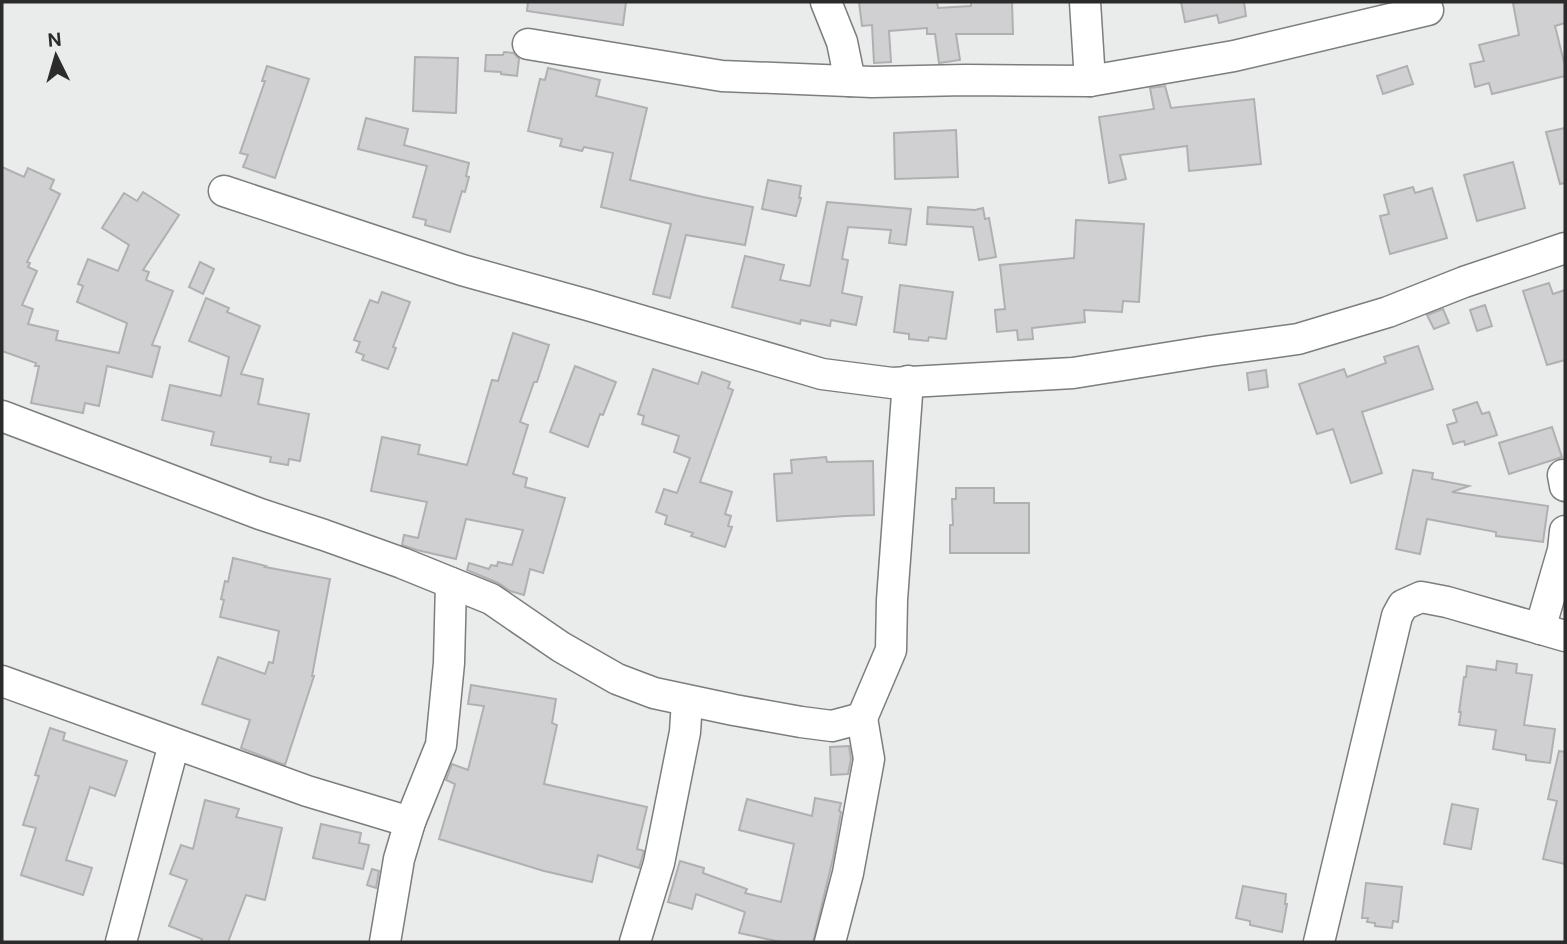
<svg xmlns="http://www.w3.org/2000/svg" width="1567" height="944" font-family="'DM Sans',sans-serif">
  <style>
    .building { fill: #d0d0d3; stroke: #b0afb2; stroke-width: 2 }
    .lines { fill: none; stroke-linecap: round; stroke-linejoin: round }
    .minor-casing { stroke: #7b7e7c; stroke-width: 33 }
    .minor { stroke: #fff; stroke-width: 30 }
  </style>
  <rect width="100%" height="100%" fill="#e9ecea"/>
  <g class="building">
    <polygon points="528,2 626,2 623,25 527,11"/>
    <polygon points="859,2 937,2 938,8 971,6 971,2 1012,2 1013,34 956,34 960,60 939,63 935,34 927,34 927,28 889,31 891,62 874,63 872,25 862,26"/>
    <polygon points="1181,2 1244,2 1246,16 1219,23 1217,15 1185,22"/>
    <polygon points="1521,2 1565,2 1565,23 1555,26 1565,66 1565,76 1492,94 1489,83 1475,87 1470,64 1484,61 1479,45 1519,35 1513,3"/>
    <polygon points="504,52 514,53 519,59 517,76 501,74 501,72 485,71 486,55 503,55"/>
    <polygon points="415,57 458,58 456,113 413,111"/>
    <polygon points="267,66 309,79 275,178 243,167 248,155 240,153 265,81 262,81"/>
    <polygon points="1407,66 1413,84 1383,94 1377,76"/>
    <polygon points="548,68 600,80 596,96 647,108 630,180 703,197 753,207 745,245 686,235 670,298 653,294 671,224 601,207 613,153 584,147 582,151 560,146 562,139 528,131 540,79 545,80"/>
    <polygon points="1165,86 1171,108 1254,99 1261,164 1189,171 1187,146 1120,155 1126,179 1109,183 1099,117 1154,109 1150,88"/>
    <polygon points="366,118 408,129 404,145 469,163 466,176 469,177 465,192 462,191 450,232 425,225 426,220 413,217 427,166 358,149"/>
    <polygon points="1565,128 1565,183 1560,184 1546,132"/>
    <polygon points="956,130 958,177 895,179 894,133"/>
    <polygon points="1513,162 1525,208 1477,221 1464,175"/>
    <polygon points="2,167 24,177 28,168 54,180 50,189 60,194 27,262 30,263 28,267 37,271 22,305 33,309 28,324 58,331 56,340 119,353 127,323 77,302 83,286 78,284 88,259 118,271 129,245 102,228 124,193 137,201 143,192 179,215 143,270 149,272 146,280 173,291 152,345 160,347 152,377 107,366 99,406 85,403 83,413 31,403 39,366 35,366 36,363 2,351"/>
    <polygon points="768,180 801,186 799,198 801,198 796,216 762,209"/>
    <polygon points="1413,187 1415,193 1432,188 1447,238 1390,254 1380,216 1389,214 1384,195"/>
    <polygon points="827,202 911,209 906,245 889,243 891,230 848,227 842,259 848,260 842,293 862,297 856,325 831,320 830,326 801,320 800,324 732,307 745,256 784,265 780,280 810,286"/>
    <polygon points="928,207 975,210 983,208 985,219 989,218 996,257 979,260 973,227 927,224"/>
    <polygon points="1076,220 1144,224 1139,302 1123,301 1122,312 1084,310 1085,322 1032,328 1033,339 1018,340 1017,330 997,332 995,310 1005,309 1000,265 1074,258"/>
    <polygon points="200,262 214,269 203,294 189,287"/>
    <polygon points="1549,283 1553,294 1565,290 1565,360 1547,365 1523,291"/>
    <polygon points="900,285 953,292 946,339 929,337 928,341 909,339 909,334 894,332"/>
    <polygon points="382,292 410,302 393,347 396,348 388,369 362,360 364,355 356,352 360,342 354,340 370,300 378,303"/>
    <polygon points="206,298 229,308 227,312 260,326 241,374 263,379 258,404 309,414 300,461 289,459 288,465 270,462 271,457 211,445 214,432 162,420 170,385 221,396 229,357 189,341"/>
    <polygon points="1485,305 1492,326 1477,331 1470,310"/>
    <polygon points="1443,309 1449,323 1434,329 1427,315"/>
    <polygon points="513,333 549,345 537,382 534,382 520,422 528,425 513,474 527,478 525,487 565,498 543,573 530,569 524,595 510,591 498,583 467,570 469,563 489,569 491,565 497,566 498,562 512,565 523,530 466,519 456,559 417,550 402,545 404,535 418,538 427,502 371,491 382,437 420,445 418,454 467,465 492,380 498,381"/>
    <polygon points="1418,346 1433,389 1362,412 1382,473 1351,483 1333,429 1317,434 1299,384 1344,369 1347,377 1386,363 1384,357"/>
    <polygon points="575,366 616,382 603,415 600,414 588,447 550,432"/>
    <polygon points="653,369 698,384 702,372 730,382 728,388 733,390 700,482 732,492 725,514 731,516 728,526 732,527 725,547 691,536 693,533 665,524 667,516 656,512 664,489 677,493 690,458 674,452 679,436 642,424 644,416 638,414"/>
    <polygon points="1266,370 1268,387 1249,390 1247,373"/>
    <polygon points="1477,402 1482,414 1489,412 1497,435 1465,445 1464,441 1453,444 1447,425 1457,422 1453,410"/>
    <polygon points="1552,427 1562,457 1509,474 1499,443"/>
    <polygon points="826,457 827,462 873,461 874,515 845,516 777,521 774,474 792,473 791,460"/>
    <polygon points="1413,470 1433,473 1432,479 1469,486 1452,492 1548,506 1543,542 1496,536 1496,532 1427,519 1420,554 1396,549"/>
    <polygon points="956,488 994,488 994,503 1029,503 1029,553 950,553 950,525 953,525 952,499 956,499"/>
    <polygon points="233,558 266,566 265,567 330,579 312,676 314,676 285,765 241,748 250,720 202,704 218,657 265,674 269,662 273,663 279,631 220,617 224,600 221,599 225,581 228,582"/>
    <polygon points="1497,661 1517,664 1516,673 1532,675 1524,725 1555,729 1550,763 1526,760 1526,755 1493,749 1496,730 1459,725 1461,712 1459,712 1464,677 1466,677 1467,666 1496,670"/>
    <polygon points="471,685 556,699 552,723 557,725 544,784 647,807 637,849 644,851 639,868 598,855 592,882 544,871 439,839 455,784 446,780 452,764 468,770 484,706 468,704"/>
    <polygon points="50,728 65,733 63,740 127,761 115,796 90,787 66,860 92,868 83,895 21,875 36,828 23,825 39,776 35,775"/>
    <polygon points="849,746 851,759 848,774 831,775 830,747"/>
    <polygon points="1559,751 1565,752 1565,864 1543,859 1557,801 1548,799"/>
    <polygon points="815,798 841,803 839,811 841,812 833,858 813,942 781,942 739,933 745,912 696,894 692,909 668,902 680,861 704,868 703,873 747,889 745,893 781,902 794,844 739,830 747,799 812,816"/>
    <polygon points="205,800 239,809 236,817 282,828 265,900 246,895 228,942 201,942 202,939 169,926 187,880 170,874 181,845 193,849"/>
    <polygon points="1452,804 1478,809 1471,849 1444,844"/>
    <polygon points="321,824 361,833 359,843 369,845 363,869 313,858"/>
    <polygon points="372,869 379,871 376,888 367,885"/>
    <polygon points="1366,883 1402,887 1398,922 1393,921 1392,928 1375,926 1375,923 1367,922 1368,918 1362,918"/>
    <polygon points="1243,886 1286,894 1285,904 1287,904 1282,932 1250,925 1250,921 1236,918"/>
  </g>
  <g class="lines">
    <g class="minor-casing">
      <g id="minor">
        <polyline points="826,2 842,42 850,81"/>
        <polyline points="1085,2 1090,81"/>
        <polyline points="528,44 722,76 872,82 966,80 1090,81 1234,56 1428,10"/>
        <polyline points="224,191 462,270 588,305 822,374 892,383 1073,373 1210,351 1298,339 1388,312 1464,282 1565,248"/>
        <polyline points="2,416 260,514 324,535 402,563 491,599 561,647 617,679 654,693 734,710 801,722 832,726 862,718 891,650 892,600 908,381"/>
        <polyline points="1563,475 1565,486"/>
        <polyline points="1540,629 1563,550 1565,531"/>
        <polyline points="2,681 307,791 410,822"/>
        <polyline points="121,942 174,744"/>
        <polyline points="385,942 399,859 410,822 441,745 449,663 451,583"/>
        <polyline points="635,942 659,863 685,732 687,701"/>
        <polyline points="830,942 848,873 869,759 862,718"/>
        <polyline points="1319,942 1397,616 1403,605 1421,597 1447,602 1565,636"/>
      </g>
    </g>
    <use href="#minor" class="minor"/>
  </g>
  <rect width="1567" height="944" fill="none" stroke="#2a2b2a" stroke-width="7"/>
  <g transform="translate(56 56) rotate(355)" stroke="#e9ecea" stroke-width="5" paint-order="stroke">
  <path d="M0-5L12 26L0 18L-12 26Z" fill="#2a2b2a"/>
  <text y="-10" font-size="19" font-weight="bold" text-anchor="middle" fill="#2a2b2a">N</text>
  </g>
</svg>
